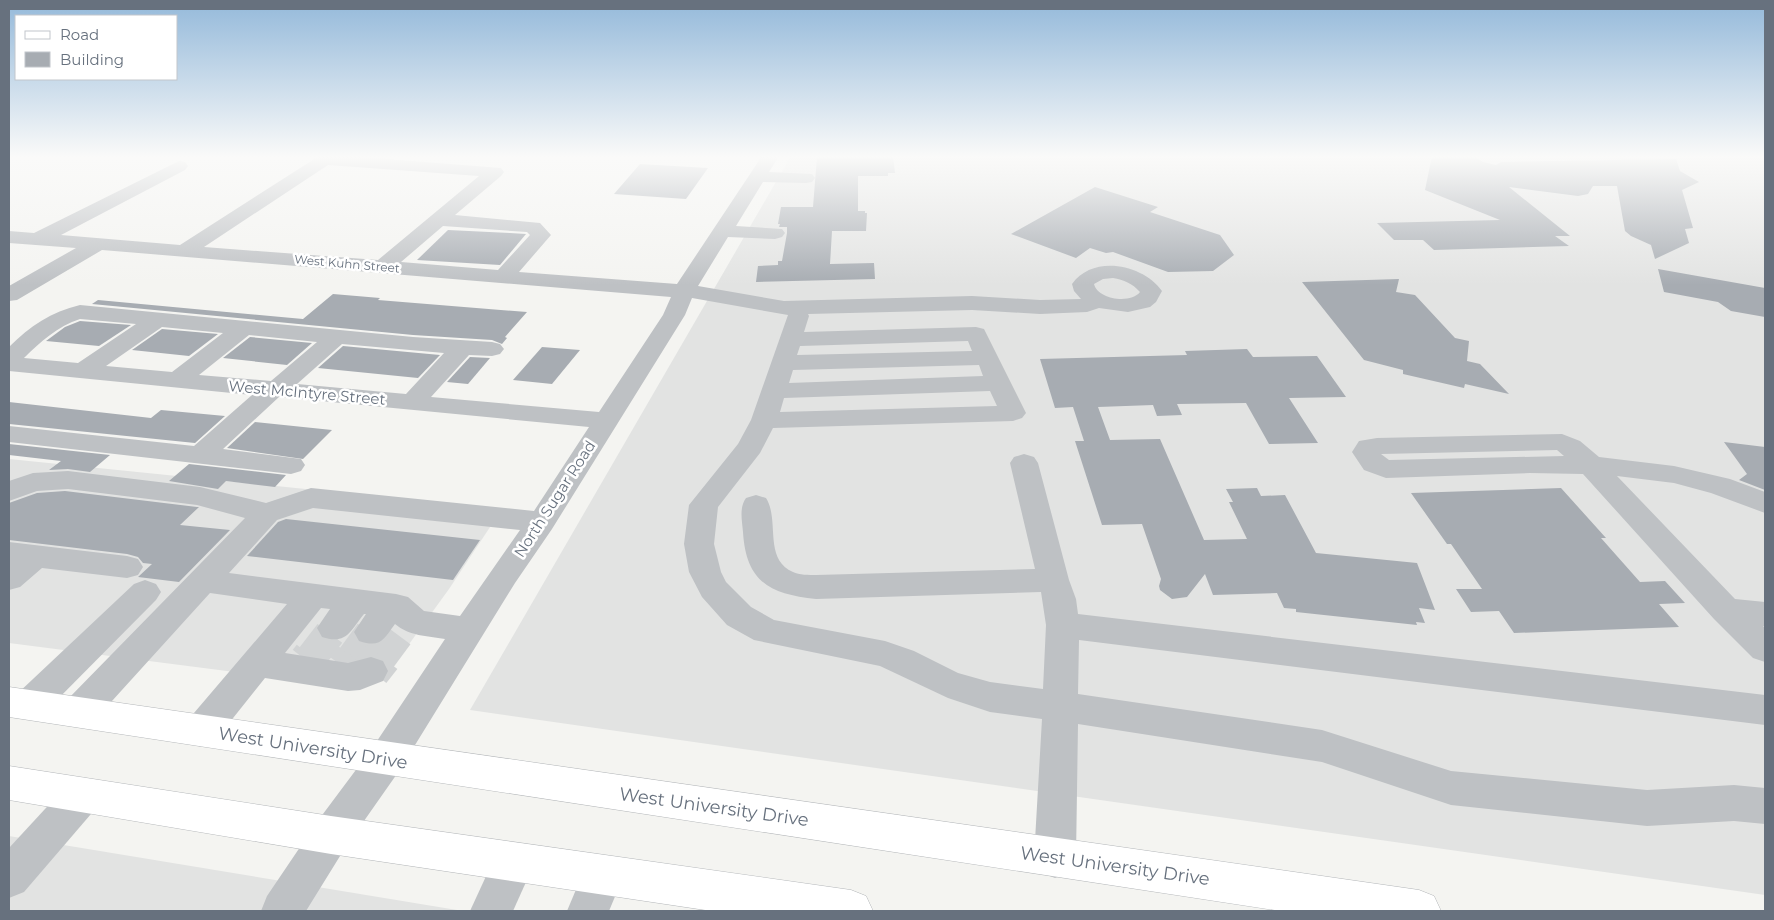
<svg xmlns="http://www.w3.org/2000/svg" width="1774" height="920" font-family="Montserrat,sans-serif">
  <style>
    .built { fill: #e2e3e2 }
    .building { fill: #a7acb2 }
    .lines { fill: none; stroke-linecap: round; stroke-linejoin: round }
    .minor-tunnel-far1 { stroke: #d1d3d4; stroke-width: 31; stroke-dasharray: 31 15; stroke-linecap: butt }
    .minor-tunnel { stroke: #d1d3d4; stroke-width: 39; stroke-dasharray: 39 19; stroke-linecap: butt }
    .major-casing { stroke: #b2b5b8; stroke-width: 1 }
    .minor { fill: #bec1c4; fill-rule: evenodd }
    .major { fill: #fff; fill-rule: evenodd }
    .labels { text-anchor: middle; stroke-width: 5; stroke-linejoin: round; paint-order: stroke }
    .far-street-label { font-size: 12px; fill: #67717e; stroke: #fff }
    .street-label { font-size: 15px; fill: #67717e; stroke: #fff }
    .near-street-label { font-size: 18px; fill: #67717e; stroke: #fff }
  </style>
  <rect width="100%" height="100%" fill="#f4f4f1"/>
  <g class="built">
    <polygon points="791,156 1765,156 1765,895 470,710"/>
    <polygon points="9,459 502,509 449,589 391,669 360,688 9,643"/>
    <polygon points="9,836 463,911 9,911"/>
  </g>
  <g class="building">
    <polygon points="893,156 895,173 888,173 888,176 858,176 858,211 865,211 865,213 867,213 866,231 832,231 830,264 874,263 875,279 756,282 758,266 778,265 778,261 782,261 787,233 787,227 779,227 780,224 778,224 781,207 813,207 817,157"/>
    <polygon points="1432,156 1474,156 1483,162 1496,165 1501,162 1676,159 1680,171 1699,182 1682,190 1693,228 1685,229 1689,243 1655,259 1651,245 1631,236 1625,231 1617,186 1593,186 1588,194 1578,196 1509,187 1570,236 1555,236 1569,246 1434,250 1423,240 1394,240 1377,223 1500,220 1425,190"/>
    <polygon points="640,164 708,168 686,199 614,194"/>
    <polygon points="1095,187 1158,207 1150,212 1220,235 1234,255 1213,271 1168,272 1113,252 1106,253 1090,248 1076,258 1011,234"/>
    <polygon points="448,230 510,233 526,234 500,265 417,260"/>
    <polygon points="1658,269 1765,288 1765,317 1731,311 1718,302 1664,292"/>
    <polygon points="1399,279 1396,292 1415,295 1455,338 1469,341 1467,361 1480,364 1509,394 1465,384 1464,388 1403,374 1403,370 1364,360 1302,282"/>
    <polygon points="333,294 380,298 378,300 527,312 505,337 507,338 502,344 492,340 413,335 92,304 98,300 303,319"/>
    <polygon points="80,321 131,325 99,346 46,341 65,327"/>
    <polygon points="162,329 218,334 189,356 132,350"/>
    <polygon points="250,337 312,343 287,365 223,358"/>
    <polygon points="343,346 440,355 418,378 318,368"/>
    <polygon points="542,347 580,350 552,384 513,380"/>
    <polygon points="1247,349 1253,357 1317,356 1346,397 1289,398 1318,443 1269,444 1246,403 1177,404 1182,415 1157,416 1153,405 1098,407 1110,440 1160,439 1204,540 1247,539 1229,502 1233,502 1226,489 1257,488 1261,496 1285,495 1316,553 1417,563 1435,610 1419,608 1425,623 1416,622 1417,625 1296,612 1296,609 1284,608 1277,593 1213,595 1205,574 1187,597 1172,599 1160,590 1159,586 1161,579 1142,524 1102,525 1075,441 1084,441 1073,407 1055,408 1040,359 1187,355 1185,351"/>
    <polygon points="470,357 490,358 468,384 447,382"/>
    <polygon points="9,402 151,418 161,410 225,416 195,443 9,424"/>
    <polygon points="255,422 332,430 303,459 227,448"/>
    <polygon points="1724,442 1765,447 1765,490 1739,480 1747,474"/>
    <polygon points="9,444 110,455 90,472 68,469 49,470 61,461 9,455"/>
    <polygon points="189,464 286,475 275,487 226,481 218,489 169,481"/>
    <polygon points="1561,488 1606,538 1601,538 1640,582 1665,581 1685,603 1659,604 1679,627 1514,633 1499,611 1471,612 1456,589 1482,589 1451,544 1447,544 1411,493"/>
    <polygon points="65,491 197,507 199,507 180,525 230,530 179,582 138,577 152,564 143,563 138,557 127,554 9,540 9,503 37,493"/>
    <polygon points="286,519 480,540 453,580 247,556 278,522"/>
  </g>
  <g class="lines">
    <g class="minor-tunnel-far1">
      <polyline points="311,658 334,628"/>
      <polyline points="352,658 371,632"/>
      <polyline points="381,658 398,635"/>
    </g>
    <g class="minor-tunnel">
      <polyline points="308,662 312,657"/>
      <polyline points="345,668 353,657"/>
      <polyline points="371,671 382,657"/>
    </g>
    <g class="major-casing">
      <g id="major">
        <polygon points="9,687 1419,890 1434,896 1441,911 1281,911 9,717"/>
        <polygon points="9,766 331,816 851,890 866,896 873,911 712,911 331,854 9,800"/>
      </g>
    </g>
    <g class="minor">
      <path d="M 319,156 L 347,156 L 501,168 L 504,172 L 501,176 L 455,215 L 540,223 L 551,235 L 519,272 L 677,284 L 762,156 L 779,156 L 769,172 L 812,174 L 815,178 L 812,182 L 806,183 L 763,182 L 736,226 L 782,229 L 785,233 L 782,237 L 775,239 L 728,237 L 698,286 L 784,301 L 972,296 L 1040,300 L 1081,299 L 1074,291 L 1072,284 C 1093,254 1143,264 1162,291 L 1156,302 L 1150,307 L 1128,312 L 1099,308 L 1087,312 L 1040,314 L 972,310 L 808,314 L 809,316 L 804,332 L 976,327 L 984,329 L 1026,413 L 1022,418 L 1013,421 L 773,428 L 760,453 L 718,507 L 714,544 L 721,572 L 726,582 L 751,607 L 774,620 L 885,641 L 914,651 L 958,673 L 990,682 L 1043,689 L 1046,625 L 1041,592 L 816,599 C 770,594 746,582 743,532 C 742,520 739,508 746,498 L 756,495 L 766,498 C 780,520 763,559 793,572 C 799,575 809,575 816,575 L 1035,569 L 1010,463 L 1014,457 L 1024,454 L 1034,457 L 1038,463 L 1069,580 L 1076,599 L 1078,614 L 1765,695 L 1765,725 L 1079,640 L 1078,694 L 1322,730 L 1451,771 L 1647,790 L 1734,785 L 1765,788 L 1765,824 L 1734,821 L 1647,826 L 1451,805 L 1322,762 L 1078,724 L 1076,858 L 1070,872 L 1055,878 L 1040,872 L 1034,858 L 1042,719 L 990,712 L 948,698 L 880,666 L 754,640 L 727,625 L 702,597 L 689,572 L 684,544 L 689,505 L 738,444 L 751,420 L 788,315 L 692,298 L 685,315 L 552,529 L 515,583 L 399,771 L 345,848 L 306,911 L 261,911 L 267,896 L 317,822 L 373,747 L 445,639 C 427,636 409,636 395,624 C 383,640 381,648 359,641 L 354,632 L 366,614 L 364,614 C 350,631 347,645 322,637 L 317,628 L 330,609 L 321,608 L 285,653 L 348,663 L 371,657 L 383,661 L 388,671 L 383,681 L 360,690 L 348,691 L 265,678 L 214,742 L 201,747 L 188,742 L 183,731 L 188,720 L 287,604 L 210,593 L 92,723 L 79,727 L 66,723 L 61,712 L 66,701 L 245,518 L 197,505 L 68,489 L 37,491 L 9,501 L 9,481 L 33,473 L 68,471 L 200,487 L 266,503 L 311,488 L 534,511 L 589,427 L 279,397 L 223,449 L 301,459 L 305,465 L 301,471 L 291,474 L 9,442 L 9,426 L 194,446 L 252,395 L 9,371 L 9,347 C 30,326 51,312 80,305 L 413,337 L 492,342 L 500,344 L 504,349 L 500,354 L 492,356 L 469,355 L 431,397 L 599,412 L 663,315 L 671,297 L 102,250 L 17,300 L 9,301 L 9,286 L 76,248 L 9,243 L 9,231 L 34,233 L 179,161 L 185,162 L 188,166 L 185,170 L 61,235 L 180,245 ZM 328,165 L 479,176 L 378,260 L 204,247 ZM 443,226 L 527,232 L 530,235 L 498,270 L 401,262 ZM 1113,278 C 1124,280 1132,283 1140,292 C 1131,304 1098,300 1094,284 L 1103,279 ZM 80,319 L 136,324 L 78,363 L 24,358 C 40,342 58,326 80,319 ZM 162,327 L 223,333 L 172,372 L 106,366 ZM 249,335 L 317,342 L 271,381 L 199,375 ZM 968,341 L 972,351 L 797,355 L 800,346 ZM 342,344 L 444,353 L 406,394 L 297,384 ZM 979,365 L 983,376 L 789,383 L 793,370 ZM 990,391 L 997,406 L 780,412 L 784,398 ZM 313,508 L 520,530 L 460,616 L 424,611 L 408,597 L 396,594 L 229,573 L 277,520 Z"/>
      <path d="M 1562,434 L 1580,441 L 1599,457 L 1674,466 L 1730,479 L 1765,492 L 1765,513 L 1711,493 L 1674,483 L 1617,476 L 1735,599 L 1765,602 L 1765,626 L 1763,626 L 1765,628 L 1765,662 L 1753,658 L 1714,619 L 1583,474 L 1530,473 L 1386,478 L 1364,470 L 1352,452 L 1359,441 L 1377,438 ZM 1557,450 L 1564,456 L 1389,460 L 1381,454 Z"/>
      <polygon points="9,542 127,556 138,559 143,567 138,575 127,578 42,568 20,587 9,590"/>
      <polygon points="145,580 156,584 161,592 156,600 42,715 29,720 16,715 11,705 16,695 134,584"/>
      <polygon points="83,777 97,783 103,795 97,807 24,892 9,898 9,848 69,783"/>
      <polygon points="514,842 529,848 535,862 513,911 470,911 499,848"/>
      <polygon points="603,855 618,861 624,875 609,911 567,911 588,861"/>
    </g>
    <use href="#major" class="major"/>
  </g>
  <linearGradient id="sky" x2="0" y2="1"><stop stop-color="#94b9da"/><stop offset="0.55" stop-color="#fafaf9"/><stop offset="1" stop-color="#fafaf9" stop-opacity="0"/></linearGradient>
  <rect width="1774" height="285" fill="url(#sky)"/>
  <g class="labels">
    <g class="far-street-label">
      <text transform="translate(347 264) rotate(5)" y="4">West Kuhn Street</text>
    </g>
    <g class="street-label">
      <text transform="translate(307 393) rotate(5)" y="5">West McIntyre Street</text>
      <text transform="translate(555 499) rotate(-57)" y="5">North Sugar Road</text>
    </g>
    <g class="near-street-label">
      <text transform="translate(313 748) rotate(9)" y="6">West University Drive</text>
      <text transform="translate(714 807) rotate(8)" y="6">West University Drive</text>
      <text transform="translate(1115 866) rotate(8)" y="6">West University Drive</text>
    </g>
  </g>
  <rect width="1774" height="920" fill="none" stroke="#67717e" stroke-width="20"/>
  <rect x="15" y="15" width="162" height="65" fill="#ffffff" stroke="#c2c6cb"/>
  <rect x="25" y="31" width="25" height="8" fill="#ffffff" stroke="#c2c6cb"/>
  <text x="60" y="40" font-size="15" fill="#67717e">Road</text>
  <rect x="25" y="52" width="25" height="15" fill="#a7acb2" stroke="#c2c6cb"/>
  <text x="60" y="65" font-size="15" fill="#67717e">Building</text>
</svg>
